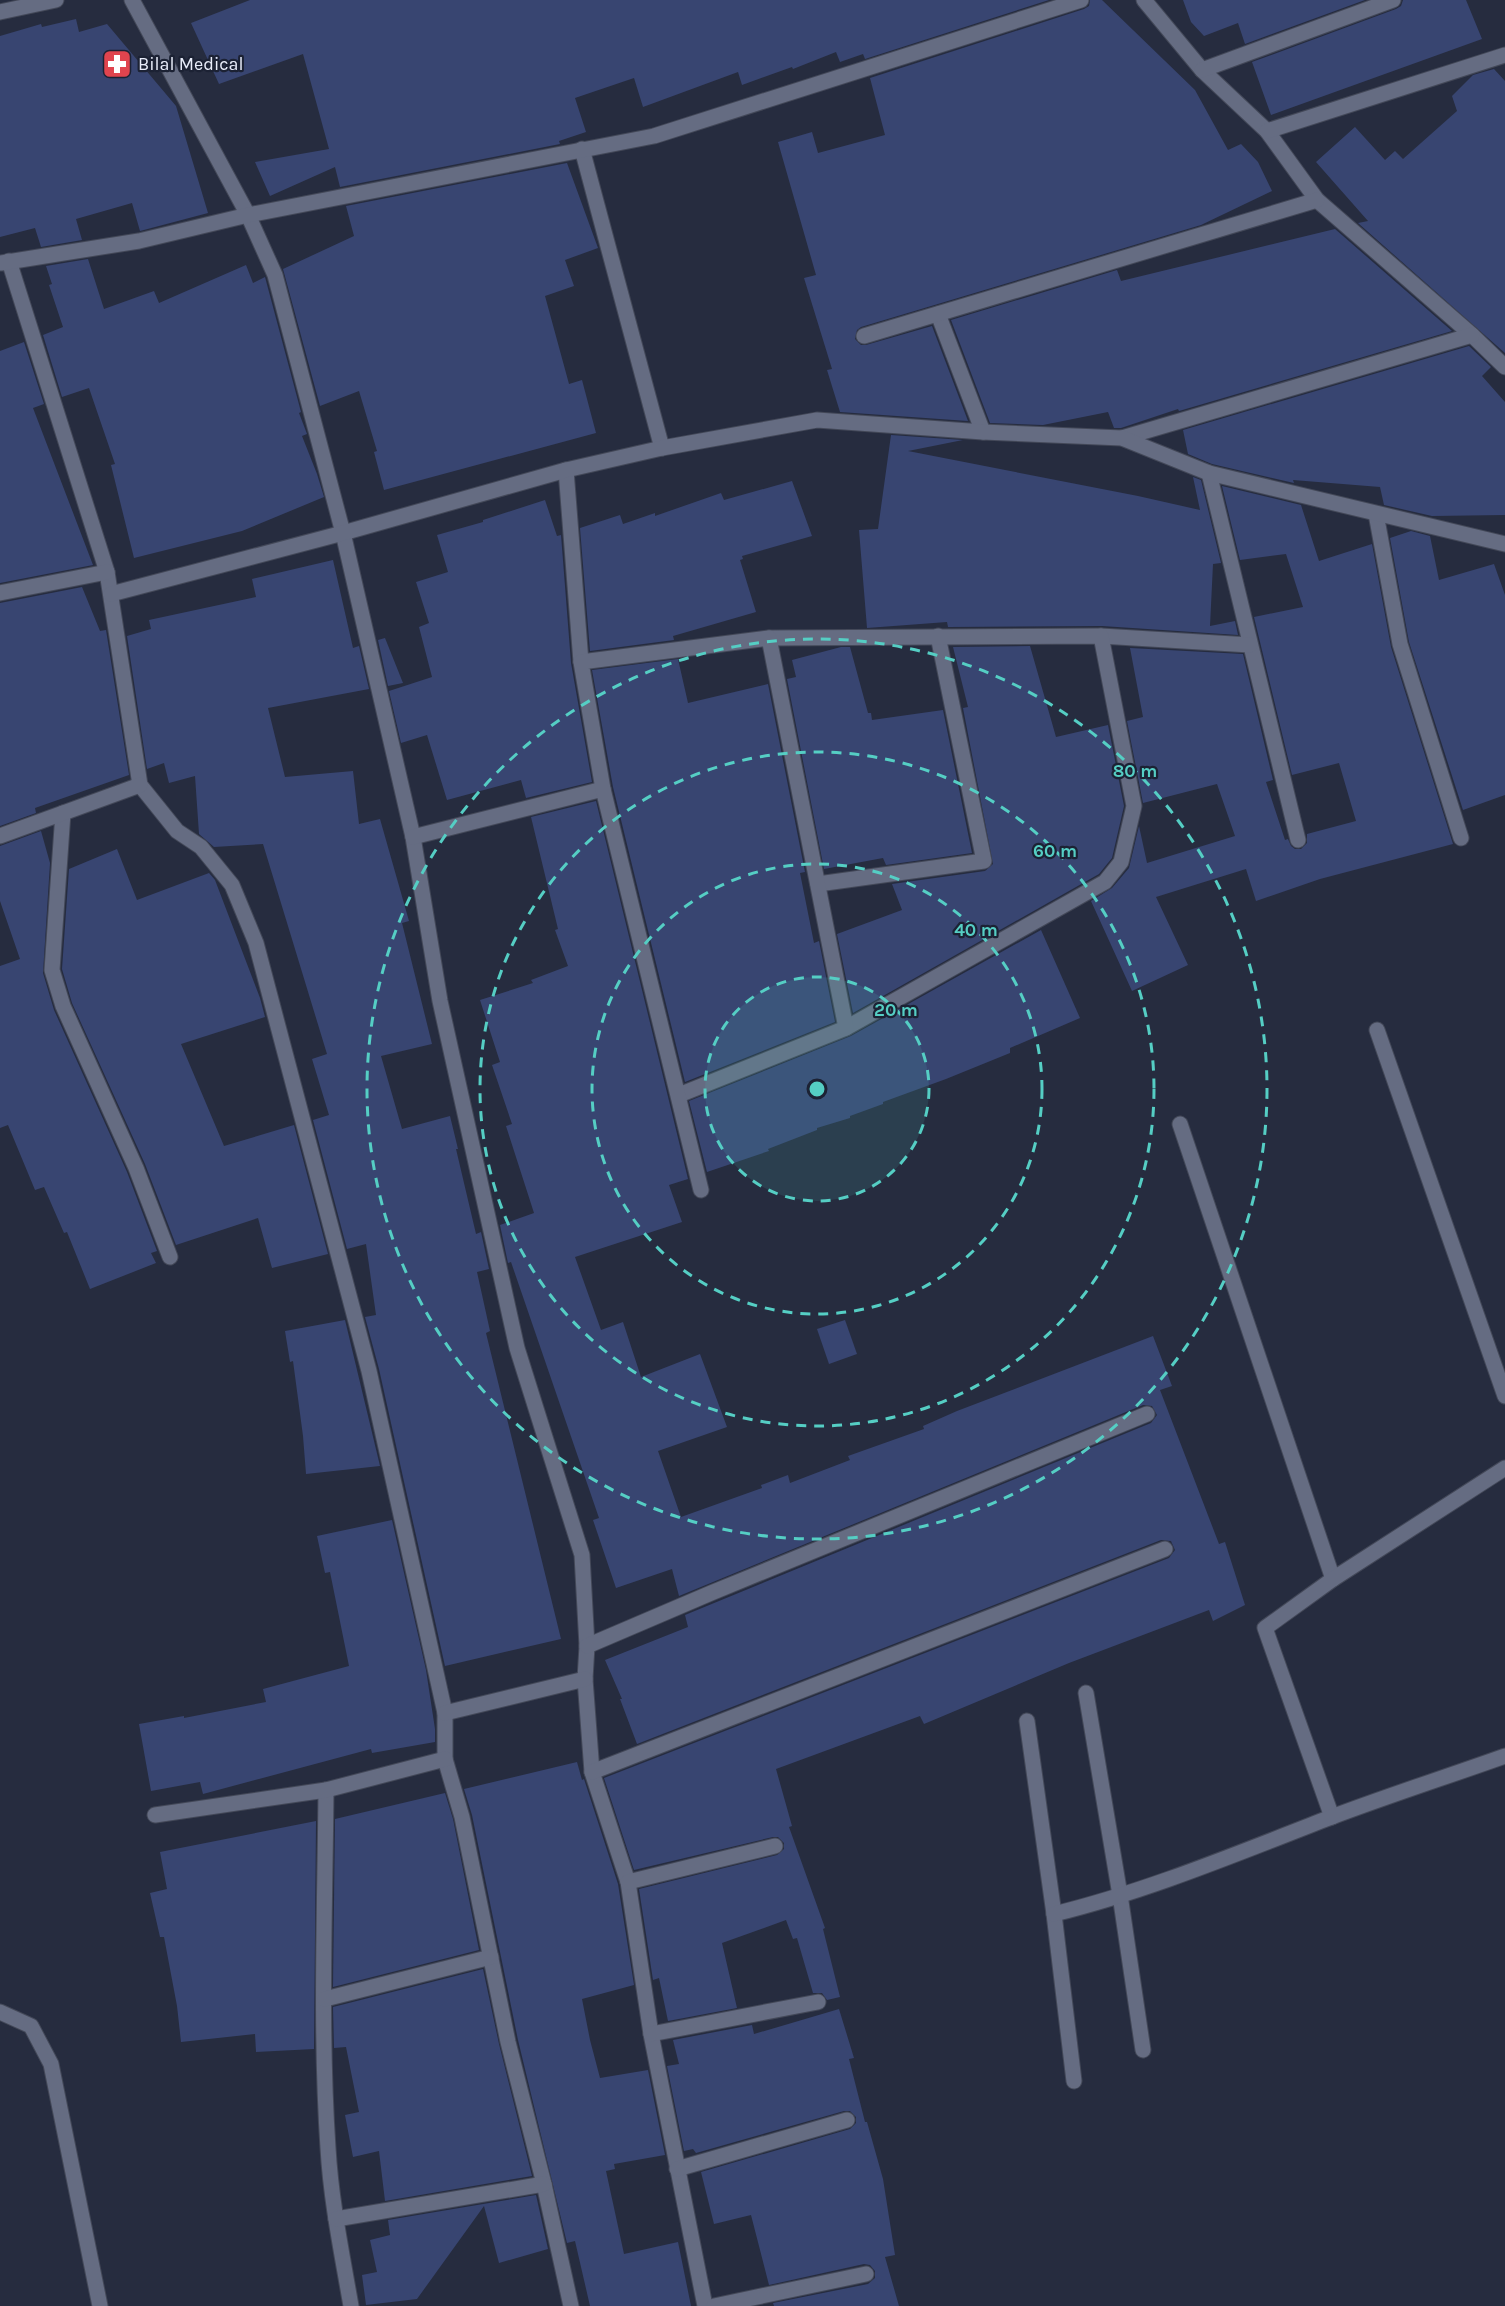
<svg xmlns="http://www.w3.org/2000/svg" width="1505" height="2306" font-family="Karla,sans-serif">
  <style>
    .building { fill: #384571 }
    .lines { fill: none; stroke-linecap: round; stroke-linejoin: round }
    .minor-casing { stroke: #434858; stroke-width: 17 }
    .minor { stroke: #656c82; stroke-width: 15 }
    .ring { fill: none; stroke: #55cec4; stroke-width: 3; stroke-dasharray: 10 8 }
    .labels { text-anchor: middle; stroke-width: 4.5; stroke-linejoin: round; paint-order: stroke }
    .poi-label { font-size: 18px; fill: #e9edfa; stroke: #1c2234; text-anchor: start }
    .centre { fill: #55cec4; stroke: #1c2234; stroke-width: 3 }
    .ring-label { font-size: 18px; text-anchor: middle; font-weight: bold; fill: #55cec4; stroke: #1c2234; stroke-width: 4.5; stroke-linejoin: round; paint-order: stroke }
  </style>
  <rect width="100%" height="100%" fill="#262c3f"/>
  <g class="building">
    <polygon points="250,0 1049,0 865,59 863,54 840,62 836,52 793,69 792,67 742,85 738,72 643,107 634,78 575,98 586,132 559,141 560,144 340,187 335,167 270,196 255,162 329,149 303,54 219,84 191,23"/>
    <polygon points="1090,0 1102,0 1195,90 1228,150 1241,144 1258,162 1272,191 1201,225 861,327 857,330 855,339 861,345 866,345 932,326 968,421 840,412 827,370 832,369 804,278 816,275 778,142 812,132 818,153 885,135 870,78 1084,9 1089,6"/>
    <polygon points="1183,0 1365,0 1245,44 1238,23 1204,36 1191,22"/>
    <polygon points="1403,0 1466,0 1482,39 1271,115 1252,62 1396,9 1401,6"/>
    <polygon points="76,19 79,32 107,24 176,106 208,213 140,231 132,203 76,219 82,240 41,247 35,228 0,237 0,36 41,24 42,27"/>
    <polygon points="1494,69 1505,81 1505,353 1358,223 1368,221 1316,162 1355,127 1385,160 1395,151 1403,159 1457,111 1452,96 1473,75"/>
    <polygon points="567,163 598,248 565,260 574,286 545,296 569,384 582,380 596,433 384,490 374,452 377,451 359,391 320,406 283,269 354,236 346,206"/>
    <polygon points="1335,229 1452,331 1179,411 1178,409 1121,428 1114,428 1108,412 1043,425 990,423 951,320 1117,270 1121,281"/>
    <polygon points="88,259 104,309 154,291 159,303 246,265 253,283 265,277 301,412 299,413 307,434 302,436 317,474 324,497 242,531 134,558 111,465 115,464 89,388 62,397 43,335 63,327 49,285 52,284 46,266"/>
    <polygon points="24,342 44,404 33,408 93,565 0,583 0,351"/>
    <polygon points="1469,346 1491,367 1482,376 1505,402 1505,515 1432,516 1384,505 1380,487 1293,480 1294,483 1212,464 1188,454 1183,430"/>
    <polygon points="891,435 963,440 908,451 1138,496 1200,510 1193,477 1201,480 1221,563 1213,564 1210,626 1235,621 1238,635 1102,626 948,627 947,622 867,628 859,530 878,529"/>
    <polygon points="792,481 812,536 742,556 743,559 740,560 756,612 673,636 674,640 590,651 580,528 620,515 623,524 655,513 655,516 721,493 724,500"/>
    <polygon points="1222,486 1301,505 1319,561 1372,544 1391,647 1453,844 1320,879 1256,901 1246,869 1156,897 1188,965 1132,991 1091,901 1112,888 1129,868 1139,826 1147,863 1235,836 1217,784 1143,803 1127,721 1143,717 1130,648 1243,654 1273,780 1266,782 1285,840 1288,839 1291,846 1295,849 1301,849 1307,843 1307,834 1356,821 1339,763 1292,775 1254,617 1303,607 1286,554 1240,560"/>
    <polygon points="545,500 557,536 561,535 571,663 592,782 526,798 521,780 447,800 427,735 401,743 389,691 432,677 419,627 429,623 416,582 448,572 437,535 483,522 483,520"/>
    <polygon points="1411,531 1430,536 1439,580 1494,564 1505,595 1505,795 1463,810 1409,642 1390,538"/>
    <polygon points="333,560 353,648 359,646 369,689 268,708 285,777 353,771 359,824 380,819 409,921 402,923 432,1044 381,1056 402,1129 450,1116 458,1149 456,1149 476,1234 481,1232 489,1269 477,1272 490,1331 486,1333 561,1639 445,1666 379,1369 365,1317 376,1315 366,1244 347,1249 313,1120 329,1115 312,1059 327,1054 263,844 214,847 199,834 195,776 169,783 164,763 147,769 127,636 151,629 149,620 256,597 252,579"/>
    <polygon points="82,587 100,631 106,630 129,775 35,808 36,813 0,826 0,603"/>
    <polygon points="385,638 403,683 388,686 378,640"/>
    <polygon points="1030,646 1056,737 1108,725 1124,806 1112,858 1099,874 853,1013 837,934 902,910 892,884 985,871 993,864 963,708 968,707 953,647"/>
    <polygon points="841,647 850,647 868,713 871,713 872,720 943,710 972,853 886,865 883,858 824,869 787,679 796,677 792,660"/>
    <polygon points="678,659 688,703 768,684 805,872 800,873 814,943 819,941 835,1022 685,1082 613,787 592,670"/>
    <polygon points="596,801 688,1179 669,1185 682,1222 575,1257 601,1330 623,1322 641,1377 700,1354 727,1427 658,1451 681,1517 762,1488 761,1485 788,1475 790,1483 850,1460 848,1456 924,1429 923,1426 957,1411 1153,1336 1172,1386 1160,1390 1219,1544 1225,1542 1245,1605 1213,1621 1209,1610 1069,1663 924,1724 920,1716 776,1769 792,1826 789,1827 825,1928 823,1929 840,1997 827,2000 822,1993 813,1993 797,1938 793,1939 786,1920 722,1943 737,2008 668,2021 659,1978 653,1980 639,1889 777,1855 784,1849 784,1843 778,1837 773,1837 634,1870 604,1778 1169,1558 1175,1550 1171,1541 1161,1540 637,1744 620,1699 622,1699 605,1660 688,1627 685,1615 1151,1423 1157,1415 1152,1406 1143,1405 679,1596 672,1569 616,1588 593,1520 599,1518 511,1262 508,1263 500,1225 534,1213 506,1126 512,1124 492,1065 500,1062 480,1000 533,983 531,980 568,966 555,930 558,929 531,817"/>
    <polygon points="41,831 50,863 43,973 54,1010 127,1172 157,1251 151,1253 156,1263 90,1289 67,1232 64,1233 44,1187 35,1190 8,1125 0,1128 0,966 20,959 0,901 0,846"/>
    <polygon points="117,849 137,900 209,873 215,880 260,998 265,1017 181,1044 224,1146 294,1125 328,1254 272,1268 258,1218 176,1245 145,1164 72,1003 62,969 69,869"/>
    <polygon points="1041,930 1080,1018 1010,1048 1010,1053 946,1079 883,1102 883,1104 850,1116 850,1118 817,1128 817,1130 768,1149 769,1151 707,1172 689,1101 851,1036"/>
    <polygon points="345,1320 380,1466 306,1474 303,1436 293,1361 290,1362 285,1331"/>
    <polygon points="845,1320 857,1354 829,1364 817,1329"/>
    <polygon points="392,1520 426,1670 435,1729 435,1742 372,1753 371,1749 203,1794 200,1782 151,1791 139,1724 184,1716 184,1718 266,1702 263,1689 349,1666 330,1572 325,1573 317,1536"/>
    <polygon points="577,1762 582,1780 584,1779 618,1884 634,1985 582,1999 590,2040 600,2078 648,2070 665,2155 614,2164 615,2169 606,2171 624,2254 678,2242 691,2306 590,2306 575,2241 567,2243 518,2040 472,1815 464,1789"/>
    <polygon points="445,1793 453,1819 479,1950 333,1987 335,1819"/>
    <polygon points="316,1821 314,2049 256,2052 255,2034 181,2042 177,2006 164,1937 160,1937 150,1893 167,1889 160,1852"/>
    <polygon points="483,1969 499,2044 532,2176 385,2201 379,2151 353,2157 345,2115 359,2112 346,2047 334,2048 333,2007"/>
    <polygon points="839,2009 854,2058 849,2059 865,2122 867,2122 883,2179 895,2255 885,2257 899,2306 774,2306 773,2303 868,2284 875,2278 875,2271 870,2265 864,2264 769,2285 751,2215 714,2224 701,2172 850,2129 856,2123 856,2117 850,2111 844,2111 696,2153 693,2149 684,2151 667,2066 679,2064 673,2040 752,2025 754,2034"/>
    <polygon points="536,2195 548,2249 499,2263 484,2206 417,2299 366,2305 362,2275 377,2272 370,2240 390,2235 388,2220"/>
  </g>
  <g class="lines">
    <g class="minor-casing">
      <g id="minor">
        <polyline points="132,0 248,215 275,275 343,533 413,837 440,1001 517,1348 582,1555 587,1646 585,1679 592,1772 628,1882 651,2034 705,2306"/>
        <polyline points="1144,0 1202,70 1267,131 1317,200 1472,335 1505,367"/>
        <polyline points="0,12 56,0"/>
        <polyline points="1202,70 1393,0"/>
        <polyline points="1267,131 1505,55"/>
        <polyline points="582,149 662,448"/>
        <polyline points="9,261 107,572 140,785 177,831 201,847 232,885 256,943 369,1371 445,1713 445,1759 462,1817 508,2042 544,2184 571,2306"/>
        <polyline points="1,263 139,241 248,215 654,136 1081,0"/>
        <polyline points="938,314 983,432"/>
        <polyline points="864,336 1317,200"/>
        <polyline points="1122,438 1472,335"/>
        <polyline points="566,470 581,662"/>
        <polyline points="1209,473 1298,840"/>
        <polyline points="1376,514 1400,644 1461,838"/>
        <polyline points="0,593 107,572"/>
        <polyline points="111,594 343,533 566,470 662,448 817,420 983,432 1122,438 1209,473 1505,544"/>
        <polyline points="1101,636 1250,645"/>
        <polyline points="63,813 52,970 63,1006 136,1168 170,1257"/>
        <polyline points="0,836 140,785"/>
        <polyline points="413,837 603,789"/>
        <polyline points="818,884 984,861 938,636"/>
        <polyline points="1377,1030 1505,1396"/>
        <polyline points="679,1095 846,1028 1105,882 1121,862 1134,806 1101,636 769,638"/>
        <polyline points="1180,1124 1333,1579"/>
        <polyline points="701,1190 603,789 581,662 769,638 846,1028"/>
        <polyline points="587,1646 711,1593 1147,1414"/>
        <polyline points="1086,1693 1120,1895 1143,2050"/>
        <polyline points="445,1713 585,1679"/>
        <polyline points="1027,1721 1054,1914 1074,2081"/>
        <polyline points="592,1772 1165,1549"/>
        <path d="M 326,1790 C 325,1909 320,2029 328,2148 C 331,2201 342,2254 351,2306"/>
        <polyline points="155,1815 326,1790 445,1759"/>
        <polyline points="1332,1817 1265,1628 1333,1579 1505,1468"/>
        <polyline points="628,1882 775,1846"/>
        <path d="M 1054,1914 C 1148,1891 1238,1853 1329,1818 C 1387,1796 1446,1777 1505,1756"/>
        <polyline points="325,1999 491,1957"/>
        <polyline points="0,2012 31,2026 51,2064 100,2306"/>
        <polyline points="651,2034 818,2002"/>
        <polyline points="677,2169 847,2120"/>
        <polyline points="336,2219 544,2184"/>
        <polyline points="714,2306 866,2274"/>
      </g>
    </g>
    <use href="#minor" class="minor"/>
  </g>
  <circle cx="817" cy="1089" r="112" fill="#55cec4" fill-opacity=".12"/>
  <g class="ring">
    <circle cx="817" cy="1089" r="112"/>
    <circle cx="817" cy="1089" r="225"/>
    <circle cx="817" cy="1089" r="337"/>
    <circle cx="817" cy="1089" r="450"/>
  </g>
  <defs>
    <g id="pharmacy-square" transform="scale(1.5)"><rect x="-9" y="-9" width="18" height="18" rx="4" fill="#e0444e" stroke="#1c2234"/><path d="M-2-6h4v4h4v4h-4v4h-4v-4h-4v-4h4Z" fill="#fff"/></g>
  </defs>
  <g fill-rule="evenodd">
    <use href="#pharmacy-square" x="117" y="64"/>
  </g>
  <g class="labels">
    <g class="poi-label">
      <text x="138" y="70">Bilal Medical</text>
    </g>
  </g>
  <circle cx="817" cy="1089" r="9" class="centre"/>
  <g class="ring-label">
    <text x="1135" y="777">80 m</text>
    <text x="1055" y="857">60 m</text>
    <text x="976" y="936">40 m</text>
    <text x="896" y="1016">20 m</text>
  </g>
</svg>
